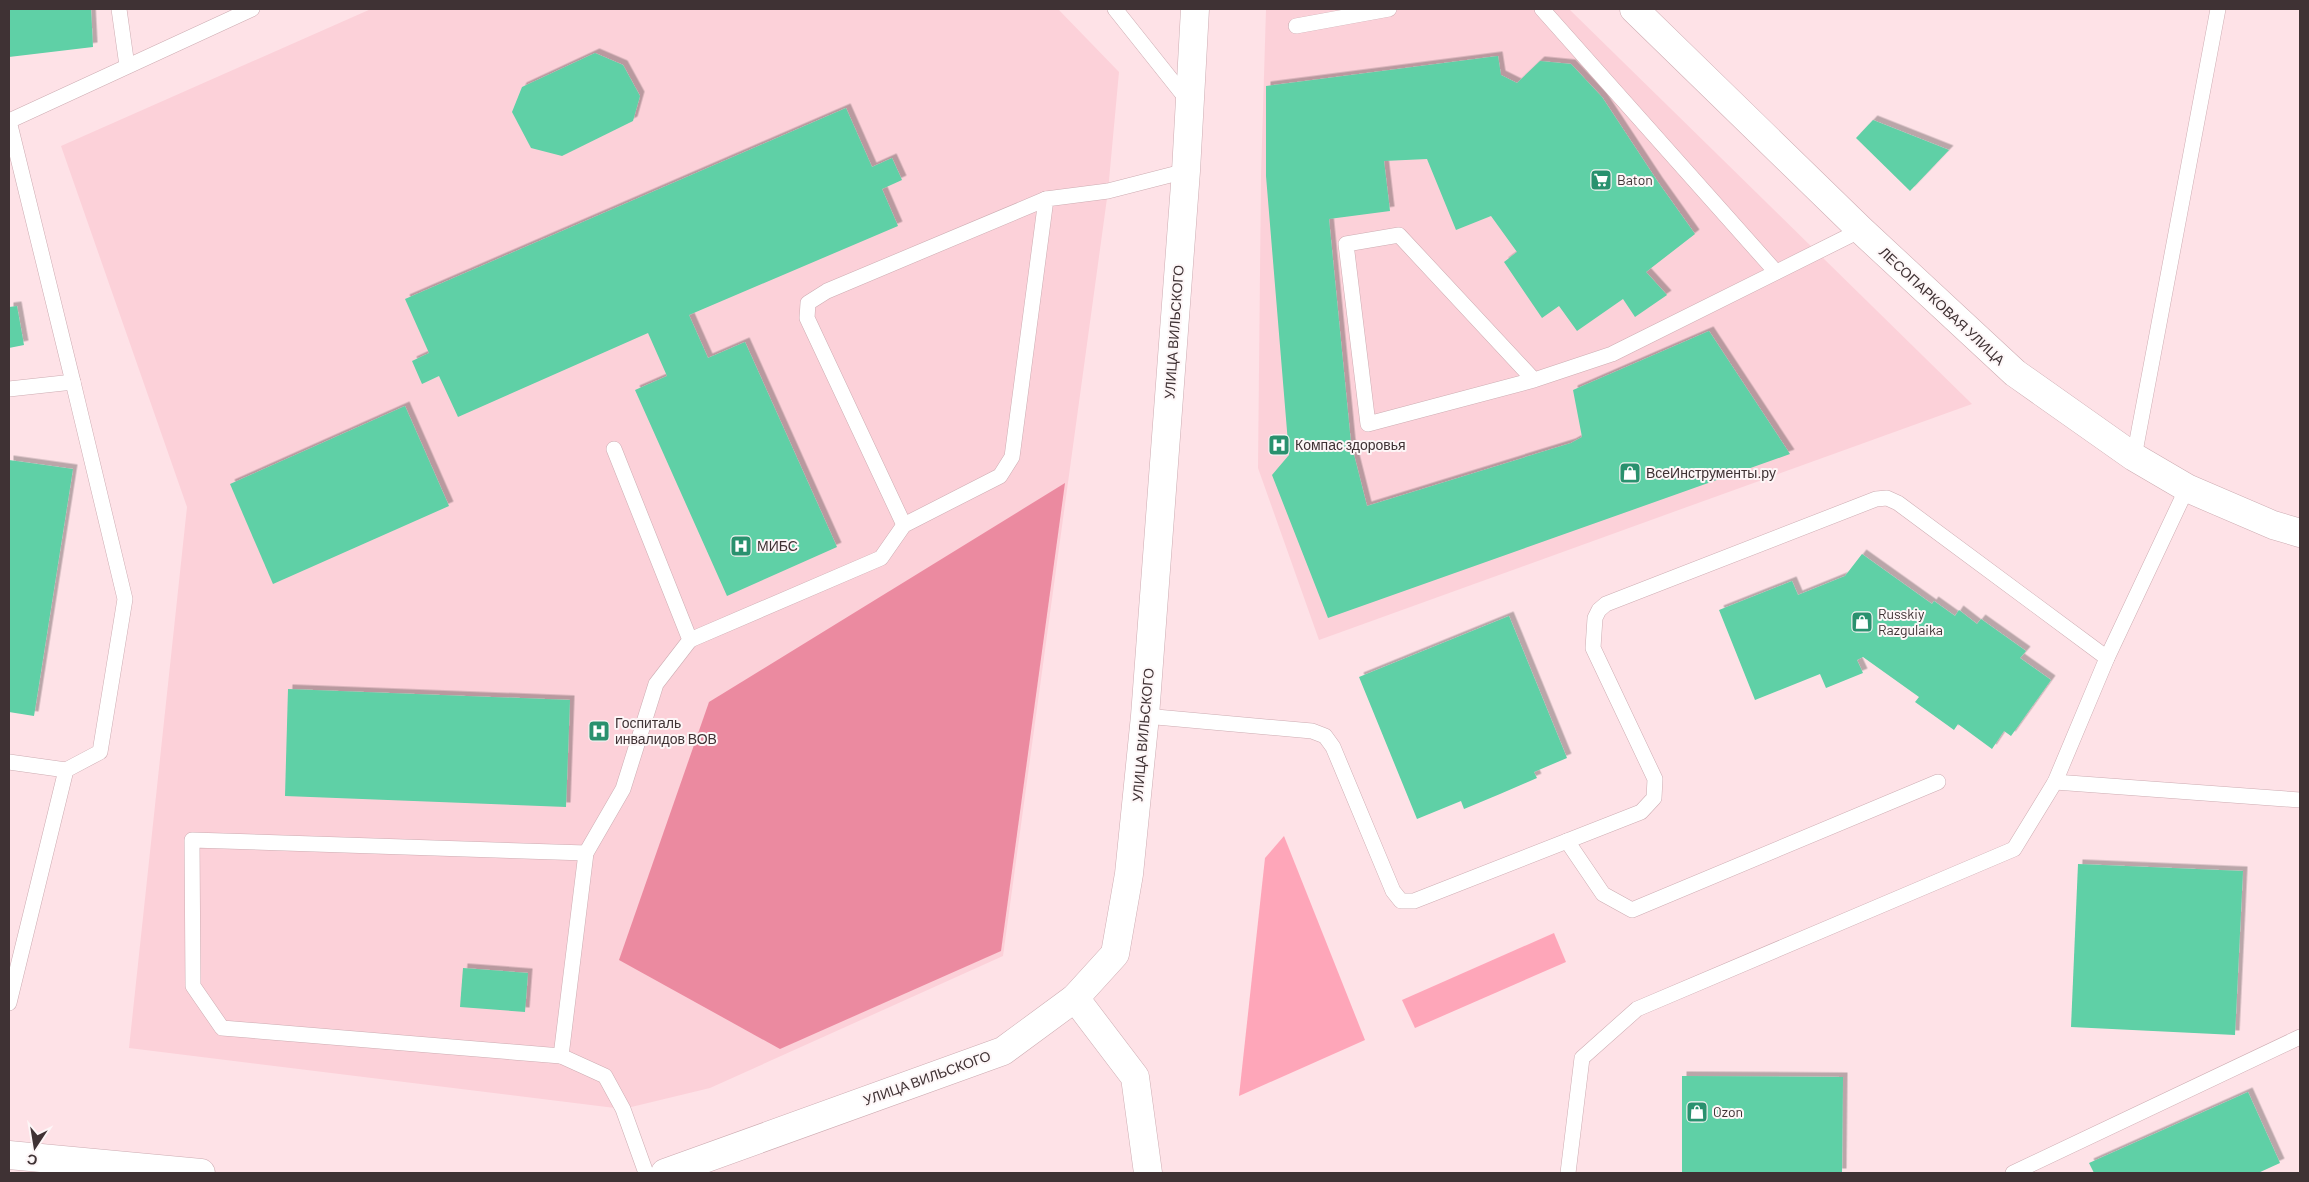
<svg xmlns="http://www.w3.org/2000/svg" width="2309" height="1182" font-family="Barlow,sans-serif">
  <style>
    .built { fill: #fcd1d9 }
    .green { fill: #fea6b9 }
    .forest { fill: #eb8aa0 }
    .building { fill: #5fd0a6; filter: url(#shadow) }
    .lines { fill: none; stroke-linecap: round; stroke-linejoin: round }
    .lane-casing { stroke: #cdacb2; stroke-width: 16 }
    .street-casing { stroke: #cdacb2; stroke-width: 29 }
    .secondary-casing { stroke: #cdacb2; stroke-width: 29 }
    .lane { stroke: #fff; stroke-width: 15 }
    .street { stroke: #fff; stroke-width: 28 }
    .secondary { stroke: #fff; stroke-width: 28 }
    .labels { text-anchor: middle; stroke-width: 4; stroke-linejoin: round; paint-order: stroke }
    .poi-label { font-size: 14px; fill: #3f3234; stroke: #fdf6f7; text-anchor: start }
    .street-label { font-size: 14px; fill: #3f3234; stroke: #fdf6f7 }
  </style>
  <defs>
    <filter id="shadow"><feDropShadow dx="4.5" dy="-4.5" stdDeviation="0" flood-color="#0004"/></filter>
  </defs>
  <rect width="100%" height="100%" fill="#fee2e7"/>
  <g class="built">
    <polygon points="371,9 1058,9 1119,72 1108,191 1003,956 710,1088 623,1109 129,1048 187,507 61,146"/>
    <polygon points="1266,9 1569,9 1972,404 1319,640 1258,468 1261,176"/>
  </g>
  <g class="green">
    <polygon points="1284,836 1365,1040 1239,1096 1265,858"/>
    <polygon points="1554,933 1566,962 1415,1028 1402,1000"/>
  </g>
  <polygon class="forest" points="1065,483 1001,951 780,1049 619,960 709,702"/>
  <g class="building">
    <polygon points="9,9 91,9 93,47 9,57"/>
    <polygon points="595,53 623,65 640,96 633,121 562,156 531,148 512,112 522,87"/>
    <polygon points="1498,56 1501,75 1517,83 1540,61 1571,64 1602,97 1658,182 1695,234 1646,272 1667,295 1635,317 1623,299 1577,331 1559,306 1542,318 1504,262 1517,252 1491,216 1456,230 1427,159 1384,161 1390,211 1329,219 1351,443 1367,506 1571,443 1582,437 1573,390 1709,331 1790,454 1328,618 1272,475 1289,455 1266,176 1266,86"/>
    <polygon points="846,108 872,167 892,158 902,180 882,189 898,226 689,315 708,358 745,342 837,547 727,596 635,390 667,376 648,333 458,417 439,376 422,384 412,361 429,353 405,299"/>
    <polygon points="1873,120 1949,150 1910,191 1856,138"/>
    <polygon points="17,306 24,345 9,348 9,307"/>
    <polygon points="405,406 449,506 273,584 230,484"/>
    <polygon points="9,460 73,469 34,716 9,712"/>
    <polygon points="1862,554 1932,604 1934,601 1955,616 1959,610 1977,624 1981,619 2026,651 2020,658 2051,680 2011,736 2004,731 1992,749 1958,724 1954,730 1915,702 1919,697 1863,657 1857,660 1863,673 1826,688 1820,674 1755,700 1719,610 1792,581 1798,595 1845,576"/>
    <polygon points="1509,616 1567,758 1534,772 1537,778 1500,794 1464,809 1461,801 1417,819 1359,677"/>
    <polygon points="288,689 570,700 566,807 285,796"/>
    <polygon points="2078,864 2243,871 2235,1035 2071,1027"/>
    <polygon points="463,968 528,973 525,1012 460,1007"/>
    <polygon points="1682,1076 1843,1077 1842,1173 1682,1173"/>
    <polygon points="2248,1092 2280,1163 2258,1173 2094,1173 2089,1163"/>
  </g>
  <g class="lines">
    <g class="lane-casing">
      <g id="lane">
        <polyline points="119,9 127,66"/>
        <polyline points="1115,9 1189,102"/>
        <polyline points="1542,9 1776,272"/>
        <polyline points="1296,26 1389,9"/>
        <polyline points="1534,380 1399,235 1346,244 1368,424 1534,380 1612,354 1861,230"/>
        <polyline points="9,389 73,382 9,121 252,9"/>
        <polyline points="614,449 690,640 656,684 623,789 586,853 561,1056 605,1076 623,1109 646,1173"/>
        <polyline points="2134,457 2218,9"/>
        <polyline points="904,525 807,318 808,303 827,291 1046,199"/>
        <polyline points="690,640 881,558 904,525 1000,476 1012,457 1046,199 1108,191 1186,171"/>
        <polyline points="1145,716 1312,731 1325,736 1333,747 1393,891 1401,901 1414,901 1641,812 1654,798 1655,779 1593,648 1595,618 1599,610 1606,604 1876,499 1887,498 1898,503 2107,658"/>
        <polyline points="9,762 66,770"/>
        <polyline points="2055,782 2300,800"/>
        <polyline points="1567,841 1603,894 1632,910 1938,782"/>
        <polyline points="9,1003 66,770 100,752 125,599 73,382"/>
        <polyline points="561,1056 222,1028 193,986 192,840 586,853"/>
        <polyline points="1568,1173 1582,1058 1637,1009 2014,849 2055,782 2107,658 2187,488"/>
        <polyline points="2013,1173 2300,1037"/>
      </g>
    </g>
    <g class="street-casing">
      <g id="street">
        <polyline points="1075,998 1135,1077 1148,1173"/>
        <polyline points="9,1155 201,1173"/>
        <polyline points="665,1173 1003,1051 1075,998 1115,954 1129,874 1145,716 1186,171 1195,9"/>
      </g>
    </g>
    <g class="secondary-casing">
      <polyline id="secondary" points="1634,9 1861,230 2015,373 2134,457 2187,488 2273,525 2300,533"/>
    </g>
    <use href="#lane" class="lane"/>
    <use href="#street" class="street"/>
    <use href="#secondary" class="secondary"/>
  </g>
  <defs>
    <g id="supermarket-square" transform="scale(1.125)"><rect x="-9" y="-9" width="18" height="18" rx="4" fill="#29916e" stroke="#fdf6f7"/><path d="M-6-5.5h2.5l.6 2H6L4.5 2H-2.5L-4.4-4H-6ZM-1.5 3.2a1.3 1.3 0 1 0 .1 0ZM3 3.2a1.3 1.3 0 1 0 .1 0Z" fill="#fff"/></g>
    <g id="hospital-square" transform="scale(1.125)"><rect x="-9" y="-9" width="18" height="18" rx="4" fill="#29916e" stroke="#fdf6f7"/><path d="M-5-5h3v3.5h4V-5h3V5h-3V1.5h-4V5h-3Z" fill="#fff"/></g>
    <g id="shop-square" transform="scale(1.125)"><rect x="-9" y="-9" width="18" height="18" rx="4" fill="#29916e" stroke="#fdf6f7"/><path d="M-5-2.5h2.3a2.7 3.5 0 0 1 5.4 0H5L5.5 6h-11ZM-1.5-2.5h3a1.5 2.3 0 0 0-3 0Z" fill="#fff"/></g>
  </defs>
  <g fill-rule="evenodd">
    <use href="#supermarket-square" x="1601" y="180"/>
    <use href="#hospital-square" x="1279" y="445"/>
    <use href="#shop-square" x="1630" y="473"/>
    <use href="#hospital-square" x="741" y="546"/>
    <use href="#shop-square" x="1862" y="622"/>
    <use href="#hospital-square" x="599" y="731"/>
    <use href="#shop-square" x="1697" y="1112"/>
  </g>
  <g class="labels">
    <g class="poi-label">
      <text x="1617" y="185">Baton</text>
      <text x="1295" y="450">Компас здоровья</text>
      <text x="1646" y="478">ВсеИнструменты.ру</text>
      <text x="757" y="551">МИБС</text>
      <text x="1878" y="619">Russkiy<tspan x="1878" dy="16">Razgulaika</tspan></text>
      <text x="615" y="728">Госпиталь<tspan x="615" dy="16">инвалидов ВОВ</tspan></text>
      <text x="1713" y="1117">Ozon</text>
    </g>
    <g class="street-label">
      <text transform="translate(1942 306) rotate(43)" y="5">ЛЕСОПАРКОВАЯ УЛИЦА</text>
      <text transform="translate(1174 332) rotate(-86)" y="5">УЛИЦА ВИЛЬСКОГО</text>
      <text transform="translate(1143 735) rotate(-85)" y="5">УЛИЦА ВИЛЬСКОГО</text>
      <text transform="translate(927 1078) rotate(-20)" y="5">УЛИЦА ВИЛЬСКОГО</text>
    </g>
  </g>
  <rect width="2309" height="1182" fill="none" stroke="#3f3234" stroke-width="20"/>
  <g transform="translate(35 1147) rotate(192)" stroke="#fdf6f7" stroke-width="4" paint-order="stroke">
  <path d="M0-4L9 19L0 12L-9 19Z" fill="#3f3234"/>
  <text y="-8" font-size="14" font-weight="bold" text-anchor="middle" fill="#3f3234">С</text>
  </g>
</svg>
